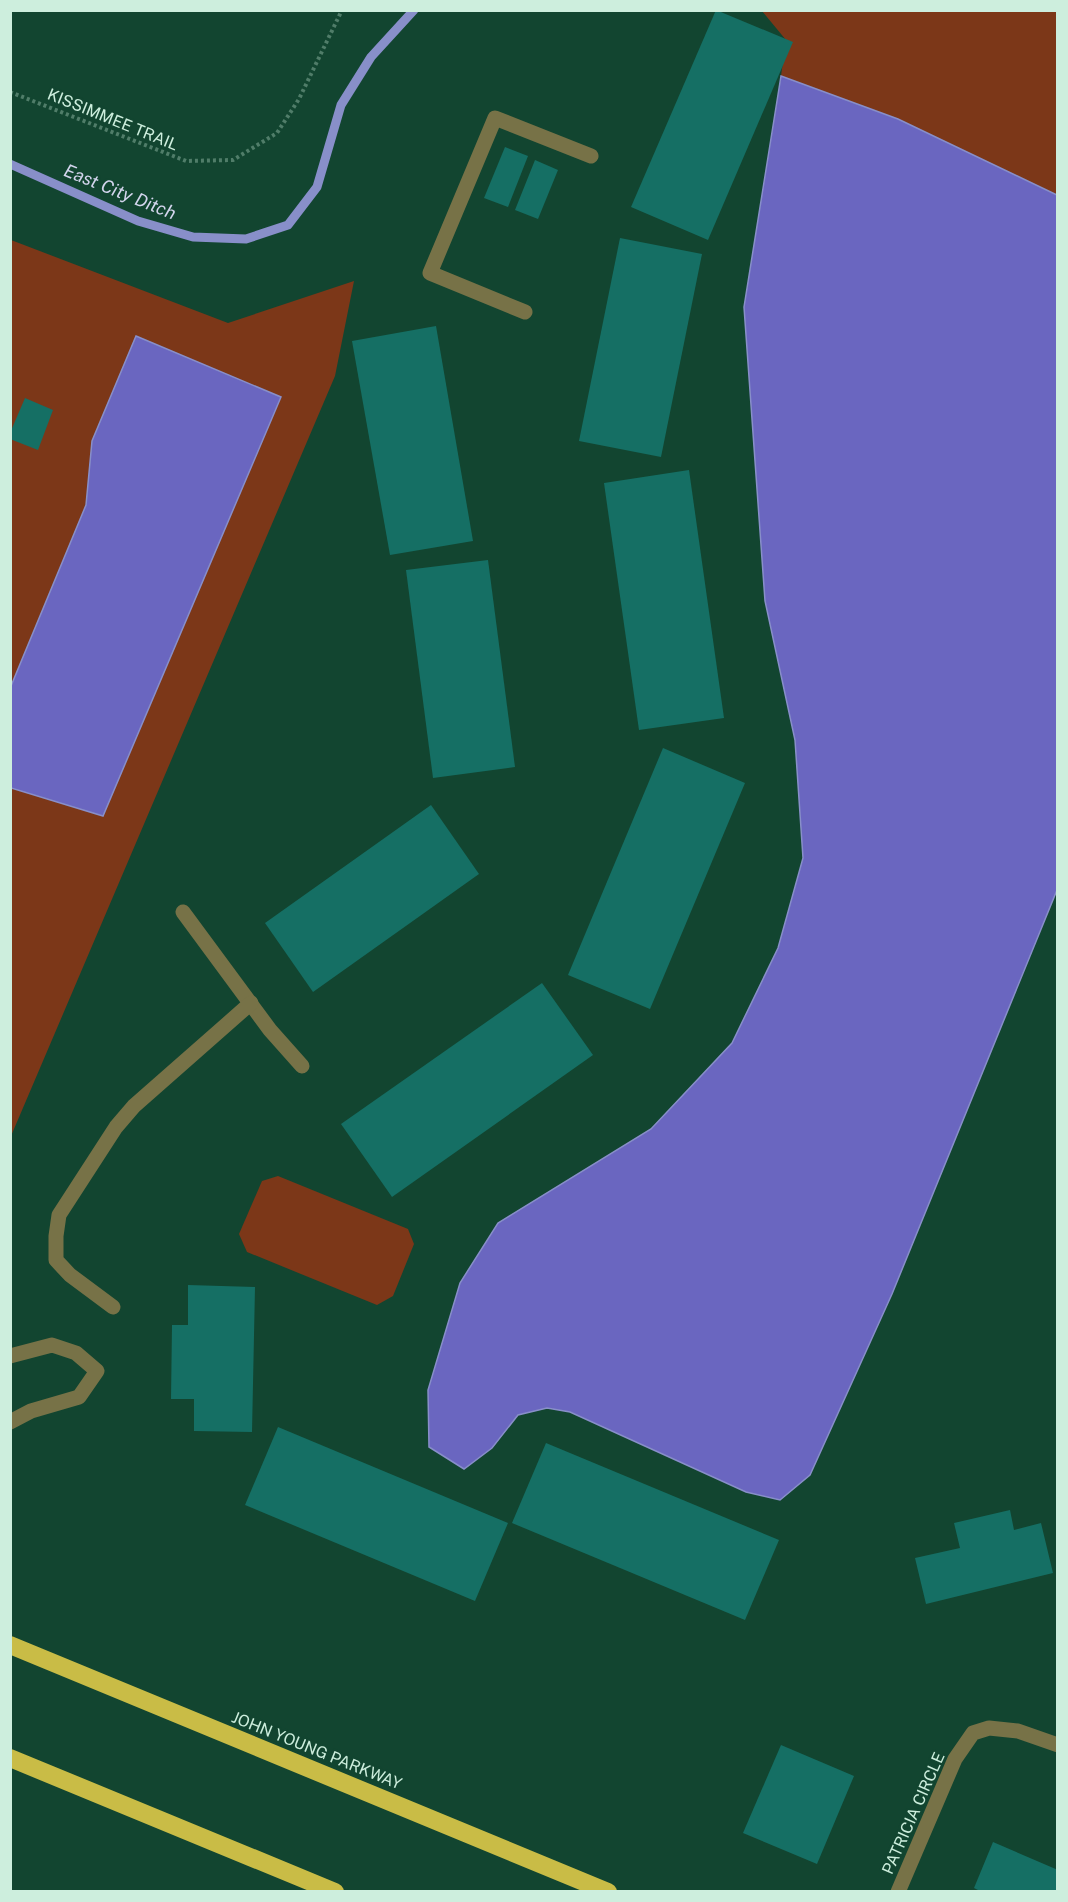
<svg xmlns="http://www.w3.org/2000/svg" width="1068" height="1902" font-family="'Public Sans',sans-serif">
  <style>
    .green { fill: #7c3718 }
    .water { fill: #6a66c0; stroke: #888fc9; stroke-width: 1.5 }
    .lines { fill: none; stroke-linecap: round; stroke-linejoin: round }
    .stream { stroke: #888fc9; stroke-width: 9 }
    .building { fill: #156f64 }
    .path { stroke: #507d69; stroke-width: 4; stroke-dasharray: 3 3; stroke-linecap: butt }
    .minor { stroke: #777247; stroke-width: 15 }
    .highway { stroke: #c9bc46; stroke-width: 18 }
    .labels { text-anchor: middle; stroke-width: 4.5; stroke-linejoin: round; paint-order: stroke }
    .street-label { font-size: 16px; fill: #cdeedd; stroke: #124530 }
    .water-label { font-size: 18px; font-style: italic; fill: #d3d5ed; stroke: #124530 }
  </style>
  <rect width="100%" height="100%" fill="#124530"/>
  <g class="green">
    <polygon points="762,11 1057,11 1057,195 898,119 781,76 786,40"/>
    <polygon points="11,240 228,323 354,281 335,376 11,1136"/>
    <polygon points="278,1176 408,1229 414,1244 393,1296 377,1305 247,1252 239,1234 262,1181"/>
  </g>
  <g class="water">
    <polygon points="781,76 898,119 1057,195 1057,890 892,1294 810,1475 780,1500 746,1492 570,1412 547,1408 518,1415 492,1448 464,1469 429,1447 428,1390 460,1283 498,1223 651,1129 732,1043 778,948 803,858 795,740 765,601 744,307"/>
    <polygon points="136,336 281,397 103,816 11,788 11,686 86,505 92,441"/>
  </g>
  <g class="lines">
    <polyline class="stream" points="10,164 138,221 193,237 246,239 288,225 317,187 341,105 371,57 414,10"/>
  </g>
  <g class="building">
    <polygon points="716,10 793,42 708,240 631,207"/>
    <polygon points="505,147 528,156 508,207 484,198"/>
    <polygon points="535,160 558,170 538,219 515,210"/>
    <polygon points="620,238 702,254 661,457 579,441"/>
    <polygon points="436,326 473,541 390,555 352,341"/>
    <polygon points="25,398 53,410 38,450 10,439 10,433"/>
    <polygon points="689,470 724,718 639,730 604,483"/>
    <polygon points="488,560 515,767 433,778 406,570"/>
    <polygon points="663,748 745,783 650,1009 568,975"/>
    <polygon points="431,805 479,874 313,992 265,923"/>
    <polygon points="542,983 593,1055 392,1197 341,1124"/>
    <polygon points="188,1285 255,1287 252,1432 194,1431 194,1399 171,1399 172,1325 188,1325"/>
    <polygon points="278,1427 508,1523 475,1601 245,1505"/>
    <polygon points="546,1443 779,1540 745,1620 512,1523"/>
    <polygon points="1010,1510 1014,1530 1041,1523 1053,1573 926,1604 915,1558 960,1548 954,1523"/>
    <polygon points="781,1745 854,1776 817,1864 743,1833"/>
    <polygon points="993,1842 1058,1870 1058,1892 982,1892 974,1888"/>
  </g>
  <g class="lines">
    <polyline class="path" points="10,92 186,161 233,160 277,133 299,99 342,10"/>
    <g class="minor">
      <polyline points="525,312 430,273 495,118 591,156"/>
      <polyline points="183,912 270,1030 302,1066"/>
      <polyline points="113,1307 70,1275 56,1260 56,1236 59,1215 116,1127 134,1106 251,1003"/>
      <polyline points="10,1356 52,1345 76,1353 97,1371 79,1397 31,1411 10,1422"/>
      <polyline points="898,1892 955,1759 973,1733 989,1728 1018,1731 1058,1745"/>
    </g>
    <g class="highway">
      <polyline points="10,1645 608,1892"/>
      <polyline points="10,1758 335,1892"/>
    </g>
  </g>
  <g class="labels">
    <g class="street-label">
      <text transform="translate(113 119) rotate(22)" y="6">KISSIMMEE TRAIL</text>
      <text transform="translate(317 1750) rotate(22)" y="6">JOHN YOUNG PARKWAY</text>
      <text transform="translate(913 1813) rotate(-66)" y="6">PATRICIA CIRCLE</text>
    </g>
    <g class="water-label">
      <text transform="translate(120 192) rotate(22)" y="6">East City Ditch</text>
    </g>
  </g>
  <rect width="1068" height="1902" fill="none" stroke="#cdeedd" stroke-width="24"/>
</svg>
